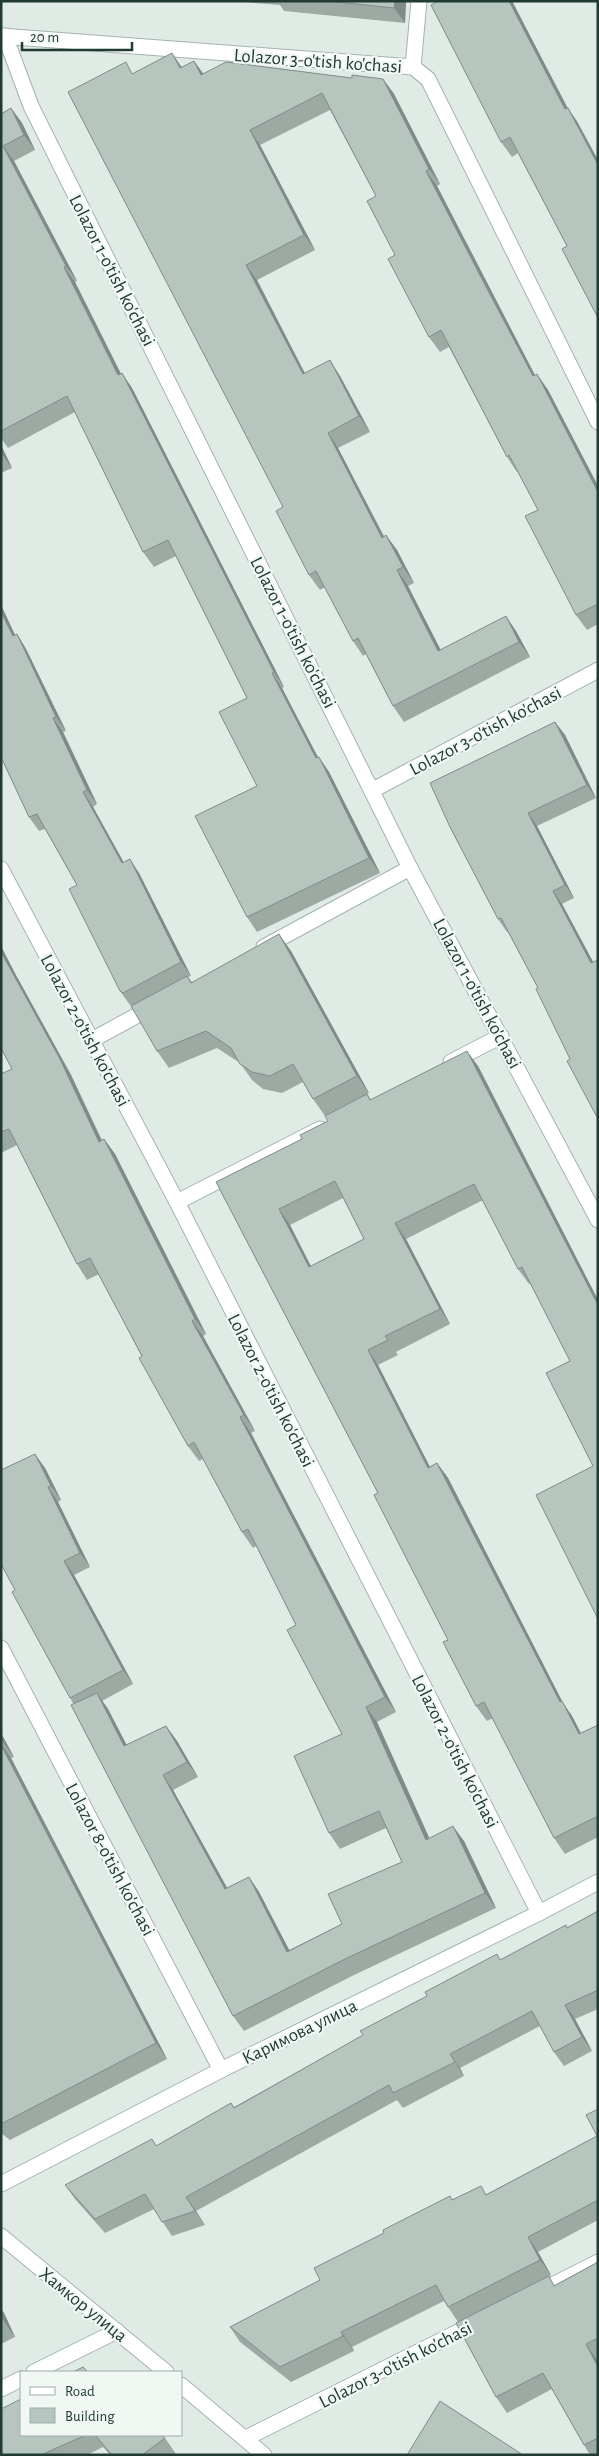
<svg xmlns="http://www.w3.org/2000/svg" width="599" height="2456" font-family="'Alegreya Sans',sans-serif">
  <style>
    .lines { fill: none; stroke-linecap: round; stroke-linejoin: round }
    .minor-casing { stroke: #a4b3ad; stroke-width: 17 }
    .minor { stroke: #fff; stroke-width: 15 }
    .wall { fill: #9daaa4; fill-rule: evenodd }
    .shaded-wall { fill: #7f8b86 }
    .building { fill: #b6c6bf; stroke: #7f8b86; fill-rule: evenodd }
    .labels { text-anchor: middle; stroke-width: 4.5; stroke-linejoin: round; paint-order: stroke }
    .street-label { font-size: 19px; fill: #213b33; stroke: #f1f8f4 }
  </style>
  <rect width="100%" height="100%" fill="#e1ebe6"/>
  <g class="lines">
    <g class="minor-casing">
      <g id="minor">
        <polyline points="1,36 413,67 428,79 598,422"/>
        <polyline points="5,36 31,106 410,868 598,1220"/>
        <polyline points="413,67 419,1"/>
        <polyline points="373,790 598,670"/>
        <polyline points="1,869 177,1202 539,1913"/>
        <polyline points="264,947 410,868"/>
        <polyline points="92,1040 154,1006"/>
        <polyline points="451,1062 501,1036"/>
        <polyline points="177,1202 320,1129"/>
        <polyline points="1,1648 221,2070"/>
        <polyline points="1,2184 221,2070 539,1913 598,1882"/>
        <polyline points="1,2236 166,2372"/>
        <polyline points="537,2293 598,2262"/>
        <polyline points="34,2372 117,2331"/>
        <polyline points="181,2385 264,2455"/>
        <polyline points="1,2389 21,2379"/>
        <polyline points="246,2438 478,2322"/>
      </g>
    </g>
    <use href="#minor" class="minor"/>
  </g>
  <g class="wall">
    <polygon points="230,1 406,1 405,23 284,11 280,5"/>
    <polygon points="512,1 567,108 578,123 567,246 518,153 512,157 501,142"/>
    <polygon points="194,61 203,74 383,79 394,94 440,184 437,186 535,375 548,390 598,486 598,624 587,630 576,615 538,510 518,472 517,472 507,457 449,347 440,352 429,337 395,255 376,196 330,110 260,145 315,250 257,280 305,373 340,376 370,432 338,448 384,536 397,550 414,583 408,586 440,650 516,631 530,657 404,722 393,706 366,654 363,656 353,641 325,587 320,590 309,575 283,507 134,73 182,67"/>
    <polygon points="11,108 22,123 35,150 14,161 77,281 75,282 121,374 132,388 284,687 282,688 318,757 329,772 380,873 257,932 247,917 257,786 247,698 176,556 154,567 143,552 75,412 8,448 1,438 1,114"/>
    <polygon points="1,445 12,468 1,473"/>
    <polygon points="1,605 15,635 17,634 26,649 66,731 63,732 97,804 93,807 123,862 139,873 191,976 188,977 192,982 291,951 369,1093 325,1116 313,1099 303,1082 282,1093 263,1089 252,1080 240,1063 217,1048 169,1068 157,1051 132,1006 130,1005 120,991 77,885 45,829 39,831 29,817 1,757"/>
    <polygon points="555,722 565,735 596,798 537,826 574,898 562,904 593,962 570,1059 538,988 508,932 507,932 498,919 450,827"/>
    <polygon points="17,977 71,1075 102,1140 104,1139 115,1154 206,1334 203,1336 255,1431 251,1433 396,1712 377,1722 429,1838 464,1841 496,1908 354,1975 244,2031 233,2016 15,1590 45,1468 61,1500 58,1502 90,1567 74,1575 133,1684 102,1701 108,1709 126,1745 166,1726 177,1741 198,1777 173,1790 227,1888 249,1877 259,1892 289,1950 342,1924 402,1862 386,1828 340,1849 329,1833 342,1734 296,1625 256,1546 253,1548 242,1532 203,1459 199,1461 188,1446 99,1274 87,1280 77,1264 17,1145 1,1153 1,1074 12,1069"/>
    <path d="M 478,1066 L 598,1300 L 593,1466 L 570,1361 L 531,1283 L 529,1284 L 518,1269 L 483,1200 L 406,1239 L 450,1324 L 396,1352 L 398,1355 L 378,1365 L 430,1467 L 437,1463 L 448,1478 L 563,1703 L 572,1716 L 581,1733 L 598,1725 L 598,1837 L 565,1854 L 554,1838 L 493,1718 L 487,1721 L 476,1706 L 448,1640 L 378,1493 L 216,1182 L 302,1139 L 367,1094 L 371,1100 ZM 343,1198 L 364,1239 L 311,1266 L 290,1225 Z"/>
    <polygon points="1,1733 14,1757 11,1758 167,2059 10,2140 1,2133"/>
    <polygon points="598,1911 598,2009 575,2019 592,2051 564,2066 554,2052 540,2026 460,2068 464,2076 403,2108 397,2100 196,2211 205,2225 172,2236 154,2209 105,2233 75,2199 65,2185 157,2146 231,2103 234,2107 501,1959 567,1928"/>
    <polygon points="598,2109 598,2220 538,2252 551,2275 458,2322 444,2301 352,2347 354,2351 291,2382 240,2342 230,2327 320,2280 453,2199 487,2194 597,2136"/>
    <polygon points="598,2262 598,2359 597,2360 598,2362 598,2455 590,2455 584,2445 552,2389 507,2413 496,2397 555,2285"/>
    <polygon points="1,2309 4,2313 15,2337 1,2344"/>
    <polygon points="21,2435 161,2435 165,2438 176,2454 174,2455 110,2455 103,2447 87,2455 1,2455"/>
  </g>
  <g class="shaded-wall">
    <polygon points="395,1 406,1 405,23 394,8"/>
    <polygon points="509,1 512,1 576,124 565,109"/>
    <polygon points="172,53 183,69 180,68"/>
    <polygon points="194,61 205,76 201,75"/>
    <polygon points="383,79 394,94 440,184 429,169"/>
    <polygon points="11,108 22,123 35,150 24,135"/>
    <polygon points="568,108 578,123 598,160 598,165"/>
    <polygon points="250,130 260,145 315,250 304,235"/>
    <polygon points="3,146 14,161 77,281 66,266"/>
    <polygon points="426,171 437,186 543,391 533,376"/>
    <polygon points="246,265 257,280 313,390 303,374"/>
    <polygon points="64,267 75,282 129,390 118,375"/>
    <polygon points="330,360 340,376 370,432 359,416"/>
    <polygon points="122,373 132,388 284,687 274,672"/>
    <polygon points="537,374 548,390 598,486 598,492"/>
    <polygon points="328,433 338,448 392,553 382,538"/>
    <polygon points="1,445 12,468 2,454 1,451"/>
    <polygon points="386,535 397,550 414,583 403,567"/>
    <polygon points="397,570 408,586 449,666 438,651"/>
    <polygon points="1,605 22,650 13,636 1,612"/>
    <polygon points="506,616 516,631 530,657 519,642"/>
    <polygon points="17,634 26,649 66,731 56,717"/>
    <polygon points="272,673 282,688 326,773 316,758"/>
    <polygon points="53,718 63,732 97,804 87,790"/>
    <polygon points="555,722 565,735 596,798 587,785"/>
    <polygon points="319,757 329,772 380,873 369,858"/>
    <polygon points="83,792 93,807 132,877 122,863"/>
    <polygon points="528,813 537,826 574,898 565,885"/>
    <polygon points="130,859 139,873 191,976 181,962"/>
    <polygon points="553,891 562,904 598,971 591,963"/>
    <polygon points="279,934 291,951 369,1093 357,1076"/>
    <polygon points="1,946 17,977 71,1075 109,1157 99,1142 1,952"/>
    <polygon points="467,1051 478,1066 598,1300 598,1305"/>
    <polygon points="104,1139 115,1154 206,1334 195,1319"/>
    <polygon points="279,1209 290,1225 319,1283 309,1267"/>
    <polygon points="395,1223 406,1239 450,1324 440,1309"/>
    <polygon points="192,1321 203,1336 255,1431 244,1415"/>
    <polygon points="368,1350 378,1365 438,1483 428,1468"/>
    <polygon points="240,1417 251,1433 396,1712 385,1697"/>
    <polygon points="35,1454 45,1468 61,1500 51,1486"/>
    <polygon points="437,1463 448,1478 563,1703 572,1716 589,1750 579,1734 560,1702"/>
    <polygon points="48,1487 58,1502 90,1567 80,1553"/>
    <polygon points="64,1561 74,1575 133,1684 123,1670"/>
    <polygon points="97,1693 108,1709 135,1761 124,1746"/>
    <polygon points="366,1707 377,1722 437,1855 426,1840"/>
    <polygon points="166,1726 177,1741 198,1777 187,1762"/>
    <polygon points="1,1733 14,1757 3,1742 1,1738"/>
    <polygon points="1,1744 11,1758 167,2059 156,2043"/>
    <polygon points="163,1775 173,1790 236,1904 225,1889"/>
    <polygon points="453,1826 464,1841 496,1908 485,1893"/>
    <polygon points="249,1877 259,1892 298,1967 287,1952"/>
    <polygon points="565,2005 575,2019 592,2051 582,2037"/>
    <polygon points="450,2054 460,2068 464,2076 455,2062"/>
    <polygon points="186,2197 196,2211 205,2225 195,2211"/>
    <polygon points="528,2237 538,2252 551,2275 540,2260"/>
    <polygon points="1,2309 4,2313 15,2337 3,2320 1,2316"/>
    <polygon points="341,2332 352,2347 354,2351 343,2336"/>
    <polygon points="586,2344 597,2360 598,2362 598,2367"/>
  </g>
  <g class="building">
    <polygon points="328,1 395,1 394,8"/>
    <polygon points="438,1 509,1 565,109 568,108 598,165 598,318 562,249 567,246 510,137 501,142 431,5"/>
    <polygon points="172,53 180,68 194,61 201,75 226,62 352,78 352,75 383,79 429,169 426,171 483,281 533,376 537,374 598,492 598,604 576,615 525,516 538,510 509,455 507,457 441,330 429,337 388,259 395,255 367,201 376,196 322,93 250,130 304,235 246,265 303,374 330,360 359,416 328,433 382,538 386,535 403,567 397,570 438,651 506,616 519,642 393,706 358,638 353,641 316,571 309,575 276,511 283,507 68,92 126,62 132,74"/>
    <polygon points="11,108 24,135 3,146 66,266 64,267 118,375 122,373 274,672 272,673 316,758 319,757 369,858 247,917 195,816 257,786 219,712 247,698 168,540 143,552 67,396 1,431 1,114"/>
    <polygon points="1,612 13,636 17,634 56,717 53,718 87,790 83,792 122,863 130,859 181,962 123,993 120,991 69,889 77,885 37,814 29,817 1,757"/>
    <polygon points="555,722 587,785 528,813 565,885 553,891 591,963 598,960 598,1119 567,1061 570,1059 536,989 538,988 501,918 498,919 450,827 430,783"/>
    <polygon points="279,934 357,1076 313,1099 293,1064 270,1076 252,1072 240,1064 231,1048 206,1031 157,1051 131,1006 187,976 191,983"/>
    <polygon points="1,952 60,1059 99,1142 104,1139 195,1319 192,1321 244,1415 240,1417 385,1697 366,1707 426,1840 453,1826 485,1893 343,1960 233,2016 71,1705 97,1693 124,1746 166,1726 187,1762 163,1775 225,1889 249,1877 287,1952 342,1924 328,1894 402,1862 379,1811 329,1833 294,1756 342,1734 287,1630 296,1625 248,1529 242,1532 194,1442 188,1446 139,1358 142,1356 90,1258 77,1264 9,1129 1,1132 1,1074 12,1069 1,1048"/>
    <path d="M 467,1051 L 598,1305 L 598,1619 L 536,1495 L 593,1466 L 546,1373 L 570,1361 L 522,1267 L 518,1269 L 474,1184 L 395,1223 L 440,1309 L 385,1336 L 388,1340 L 368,1350 L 428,1468 L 437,1463 L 560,1702 L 562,1701 L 579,1734 L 598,1725 L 598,1816 L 554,1838 L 484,1702 L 476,1706 L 443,1642 L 448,1640 L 374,1495 L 378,1493 L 216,1182 L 302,1139 L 300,1135 L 328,1121 L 325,1116 L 367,1094 L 370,1100 ZM 335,1181 L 364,1239 L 309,1267 L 279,1209 Z"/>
    <polygon points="35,1454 51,1486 48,1487 80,1553 64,1561 123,1670 70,1698 12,1592 15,1590 1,1564 1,1470"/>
    <polygon points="1,1745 156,2043 1,2124"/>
    <polygon points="598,1911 598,1990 565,2005 582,2037 554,2052 532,2011 450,2054 455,2062 393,2093 389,2085 186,2197 195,2211 162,2222 145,2194 95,2219 65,2185 152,2139 156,2146 231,2103 234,2108 363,2035 360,2031 427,1996 425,1992 497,1954 500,1960 566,1925 567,1928"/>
    <polygon points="598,2109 598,2200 528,2237 540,2260 448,2307 436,2285 341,2332 343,2336 280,2367 230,2327 320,2280 314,2268 384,2233 383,2230 450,2196 452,2200 481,2186 486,2195 597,2136 586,2115"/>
    <polygon points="598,2262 598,2338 586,2344 598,2367 598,2438 584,2445 543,2373 496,2397 456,2323 549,2276 554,2286"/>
    <polygon points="83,2367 88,2372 73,2372"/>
    <polygon points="21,2399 21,2435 86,2435 43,2454 44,2455 1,2455 1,2409"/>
    <polygon points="440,2401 523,2455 407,2455"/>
    <polygon points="95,2435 161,2435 165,2438 142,2455 112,2455"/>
  </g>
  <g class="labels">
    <g class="street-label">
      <text transform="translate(318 60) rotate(4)" y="7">Lolazor 3-o'tish ko'chasi</text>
      <text transform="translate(113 270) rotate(63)" y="7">Lolazor 1-o'tish ko'chasi</text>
      <text transform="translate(294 632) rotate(63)" y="7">Lolazor 1-o'tish ko'chasi</text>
      <text transform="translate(485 730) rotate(-28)" y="7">Lolazor 3-o'tish ko'chasi</text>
      <text transform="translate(478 993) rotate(62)" y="7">Lolazor 1-o'tish ko'chasi</text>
      <text transform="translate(86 1030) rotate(62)" y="7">Lolazor 2-o'tish ko'chasi</text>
      <text transform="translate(272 1390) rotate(63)" y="7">Lolazor 2-o'tish ko'chasi</text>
      <text transform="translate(456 1751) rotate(63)" y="7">Lolazor 2-o'tish ko'chasi</text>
      <text transform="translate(111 1859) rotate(62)" y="7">Lolazor 8-o'tish ko'chasi</text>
      <text transform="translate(299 2031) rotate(-26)" y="7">Каримова улица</text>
      <text transform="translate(84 2304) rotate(39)" y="7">Хамкор улица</text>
      <text transform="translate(395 2364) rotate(-27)" y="7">Lolazor 3-o'tish ko'chasi</text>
    </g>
  </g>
  <rect width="599" height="2456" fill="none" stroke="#213b33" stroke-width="5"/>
  <rect x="20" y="2371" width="162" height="65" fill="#f1f8f4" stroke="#9eaca7"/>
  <rect x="30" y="2387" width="25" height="8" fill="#ffffff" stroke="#9eaca7"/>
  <text x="65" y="2396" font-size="15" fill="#213b33">Road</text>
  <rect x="30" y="2408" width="25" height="15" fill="#b6c6bf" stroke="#9eaca7"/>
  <text x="65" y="2421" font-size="15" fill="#213b33">Building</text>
  <path d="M22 42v8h110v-8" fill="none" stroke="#213b33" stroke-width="2.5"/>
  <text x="30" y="42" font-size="15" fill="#213b33" stroke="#f1f8f4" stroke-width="4" paint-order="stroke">20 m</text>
</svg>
